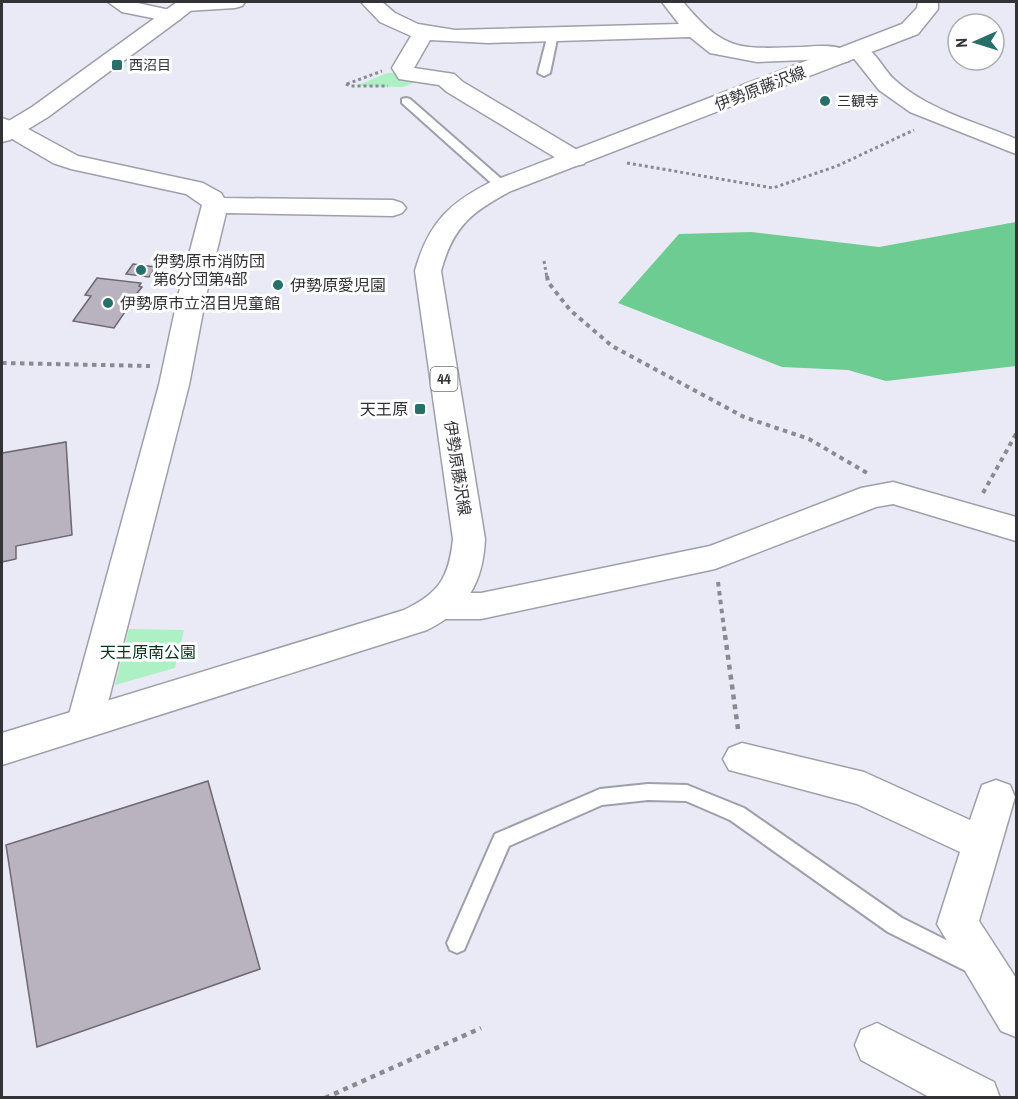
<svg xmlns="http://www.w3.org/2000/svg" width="1018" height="1099" font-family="'Archivo Narrow','Noto Sans JP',sans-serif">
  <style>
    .green { fill: #acf0c3 }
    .forest { fill: #6ccc91 }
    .building { fill: #b8b3be; stroke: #6d6872; stroke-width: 1.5 }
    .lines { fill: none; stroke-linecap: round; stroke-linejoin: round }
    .service-casing { stroke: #9f9faa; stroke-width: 4 }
    .minor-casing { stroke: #9f9faa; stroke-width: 3 }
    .tertiary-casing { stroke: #9f9faa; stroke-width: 3 }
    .primary-casing { stroke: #9f9faa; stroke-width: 3 }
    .path-far2 { stroke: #8a8a92; stroke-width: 3; stroke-dasharray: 3 3; stroke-linecap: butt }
    .path-far1 { stroke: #8a8a92; stroke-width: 4; stroke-dasharray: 4.5 4.5; stroke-linecap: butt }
    .path { stroke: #8a8a92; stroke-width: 4.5; stroke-dasharray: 5 5; stroke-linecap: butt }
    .service { fill: #fff; fill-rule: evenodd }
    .minor { fill: #fff; fill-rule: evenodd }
    .tertiary { fill: #fff; fill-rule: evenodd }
    .primary { fill: #fff; fill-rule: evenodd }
    .poi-dot { fill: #277069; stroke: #fff; stroke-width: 2 }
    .labels { text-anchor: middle; stroke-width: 6; stroke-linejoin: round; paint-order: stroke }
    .far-poi-label { font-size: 14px; fill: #333337; stroke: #fff; text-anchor: start }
    .shield { fill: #fff; stroke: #707073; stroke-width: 1.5 }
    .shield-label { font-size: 15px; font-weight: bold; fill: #333337 }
    .street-label { font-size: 16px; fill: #333337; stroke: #fff }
    .poi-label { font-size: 16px; fill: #333337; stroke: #fff; text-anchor: start }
    .park-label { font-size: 16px; fill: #08331c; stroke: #fff }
  </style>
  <rect width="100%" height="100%" fill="#eaeaf6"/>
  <g class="green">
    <polygon points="387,73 398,73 420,80 403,87 356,86"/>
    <polygon points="129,629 184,630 175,668 115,685"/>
  </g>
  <polygon class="forest" points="1016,222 1016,366 886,381 848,370 782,367 618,303 679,234 751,232 879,247"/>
  <g class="building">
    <polygon points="133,264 156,267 149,277 126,274"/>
    <polygon points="97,278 141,283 139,286 142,287 137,293 142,294 135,304 131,303 114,328 73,321 91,296 85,295"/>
    <polygon points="66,442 72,535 16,546 16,559 2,562 2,446 2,453"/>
    <polygon points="208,781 260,969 37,1047 6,845"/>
  </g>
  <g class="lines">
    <g class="service-casing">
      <g id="service">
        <polygon points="553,31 558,34 550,73 544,76 538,73 548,34"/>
        <polygon points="406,98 410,99 506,183 508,186 506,189 498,189 402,103 402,99"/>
        <polygon points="648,784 687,785 744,808 902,918 982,958 986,965 982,972 975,975 968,972 888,932 730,820 686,801 648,800 602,805 509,846 464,950 457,953 450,950 447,943 495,834 600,789"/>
      </g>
    </g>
    <g class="minor-casing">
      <g id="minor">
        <polygon points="108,2 133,2 179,12 183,16 179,20 172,22 122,12"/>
        <polygon points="178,2 245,2 242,6 235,8 186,11 179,9 176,5"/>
        <path d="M 361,2 L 382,2 L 395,13 L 418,24 L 455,30 L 679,24 L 662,2 L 683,2 C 725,52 738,49 802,47 C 818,46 833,44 848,51 L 851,46 C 873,41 881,68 895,80 C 928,110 976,122 1016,139 L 1016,154 L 910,112 L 879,90 L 852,56 L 849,61 L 841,63 L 829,59 L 757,62 L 710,53 L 690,37 L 488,43 L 430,40 L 414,68 L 454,74 L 463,82 L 584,154 L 587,159 L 584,164 L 575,166 L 566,164 L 447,92 L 439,85 L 399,79 L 392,68 L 411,36 L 380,22 Z"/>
        <polygon points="2,118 19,124 78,156 203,183 221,193 224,198 393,200 402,203 406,208 402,213 393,216 226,213 206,296 189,385 103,722 98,733 85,737 72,733 67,722 159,385 178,296 202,205 186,194 71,169 53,163 2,133"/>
        <polygon points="893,482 1016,517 1016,541 893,504 876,507 715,569 481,619 441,619 429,615 424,606 429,597 441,593 481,593 710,546 861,488"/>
        <polygon points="742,743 864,772 970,820 982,785 996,780 1010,785 1015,797 979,921 1016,978 1016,1037 1001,1031 937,924 960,852 857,804 729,770 723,759 729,748"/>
        <polygon points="877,1023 994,1082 1000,1098 931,1098 861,1060 855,1045 861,1030"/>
      </g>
    </g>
    <g class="tertiary-casing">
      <polygon id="tertiary" points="177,2 198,2 193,9 179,20 48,117 10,140 2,142 2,125 32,107"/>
    </g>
    <g class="primary-casing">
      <path id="primary" d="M 918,2 L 938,2 L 938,9 L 918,34 L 511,191 C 471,212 453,227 441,271 L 485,539 C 483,583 467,610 427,630 L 2,765 L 2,733 L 404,610 C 439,593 449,578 453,539 L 415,271 C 428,223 450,202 493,181 L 902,24 L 917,8 Z"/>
    </g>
    <g class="path-far2">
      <polyline points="346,84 350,86 388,86"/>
      <polyline points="347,84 382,71"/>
      <polyline points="627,163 773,188 837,166 914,130"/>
      <polyline points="544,261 547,278"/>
    </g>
    <g class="path-far1">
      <polyline points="547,276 548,282 570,310 612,346 744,417 809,439 867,473"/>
      <polyline points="2,363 150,366"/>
      <polyline points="983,493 1016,434"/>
      <polyline points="718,582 725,636"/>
    </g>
    <g class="path">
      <polyline points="725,635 738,729"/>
      <polyline points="325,1098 481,1028"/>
    </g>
    <use href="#service" class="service"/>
    <use href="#minor" class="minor"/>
    <use href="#tertiary" class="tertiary"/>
    <use href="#primary" class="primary"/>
  </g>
  <g class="poi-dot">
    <rect x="111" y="59" width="12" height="12" rx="3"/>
    <circle cx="825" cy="101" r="6"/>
    <circle cx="141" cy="270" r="6"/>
    <circle cx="278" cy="285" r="6"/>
    <circle cx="108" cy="303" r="6"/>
    <rect x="414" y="403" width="12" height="12" rx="3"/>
  </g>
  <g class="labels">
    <g class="far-poi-label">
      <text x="129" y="70">西沼目</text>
      <text x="837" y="106">三観寺</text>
    </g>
    <rect class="shield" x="430.5" y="367" width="27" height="24" rx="4.5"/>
    <g class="shield-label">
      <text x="444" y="384">44</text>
    </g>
    <g class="street-label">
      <text transform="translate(760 88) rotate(-21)" y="6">伊勢原藤沢線</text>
      <text transform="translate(458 468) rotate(81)" y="6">伊勢原藤沢線</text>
    </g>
    <g class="poi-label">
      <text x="153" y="267">伊勢原市消防団<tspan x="153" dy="18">第6分団第4部</tspan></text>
      <text x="290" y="291">伊勢原愛児園</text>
      <text x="120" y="309">伊勢原市立沼目児童館</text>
      <text x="408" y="415" text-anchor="end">天王原</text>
    </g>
    <g class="park-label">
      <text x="148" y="658">天王原南公園</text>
    </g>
  </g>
  <rect width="1018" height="1099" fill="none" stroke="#333337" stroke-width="6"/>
  <g transform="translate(976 42) rotate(267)"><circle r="28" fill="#ffffff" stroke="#adadaf" stroke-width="1.5"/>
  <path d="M0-4.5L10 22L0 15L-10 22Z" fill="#277069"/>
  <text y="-9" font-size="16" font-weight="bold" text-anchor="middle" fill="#333337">N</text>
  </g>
</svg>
